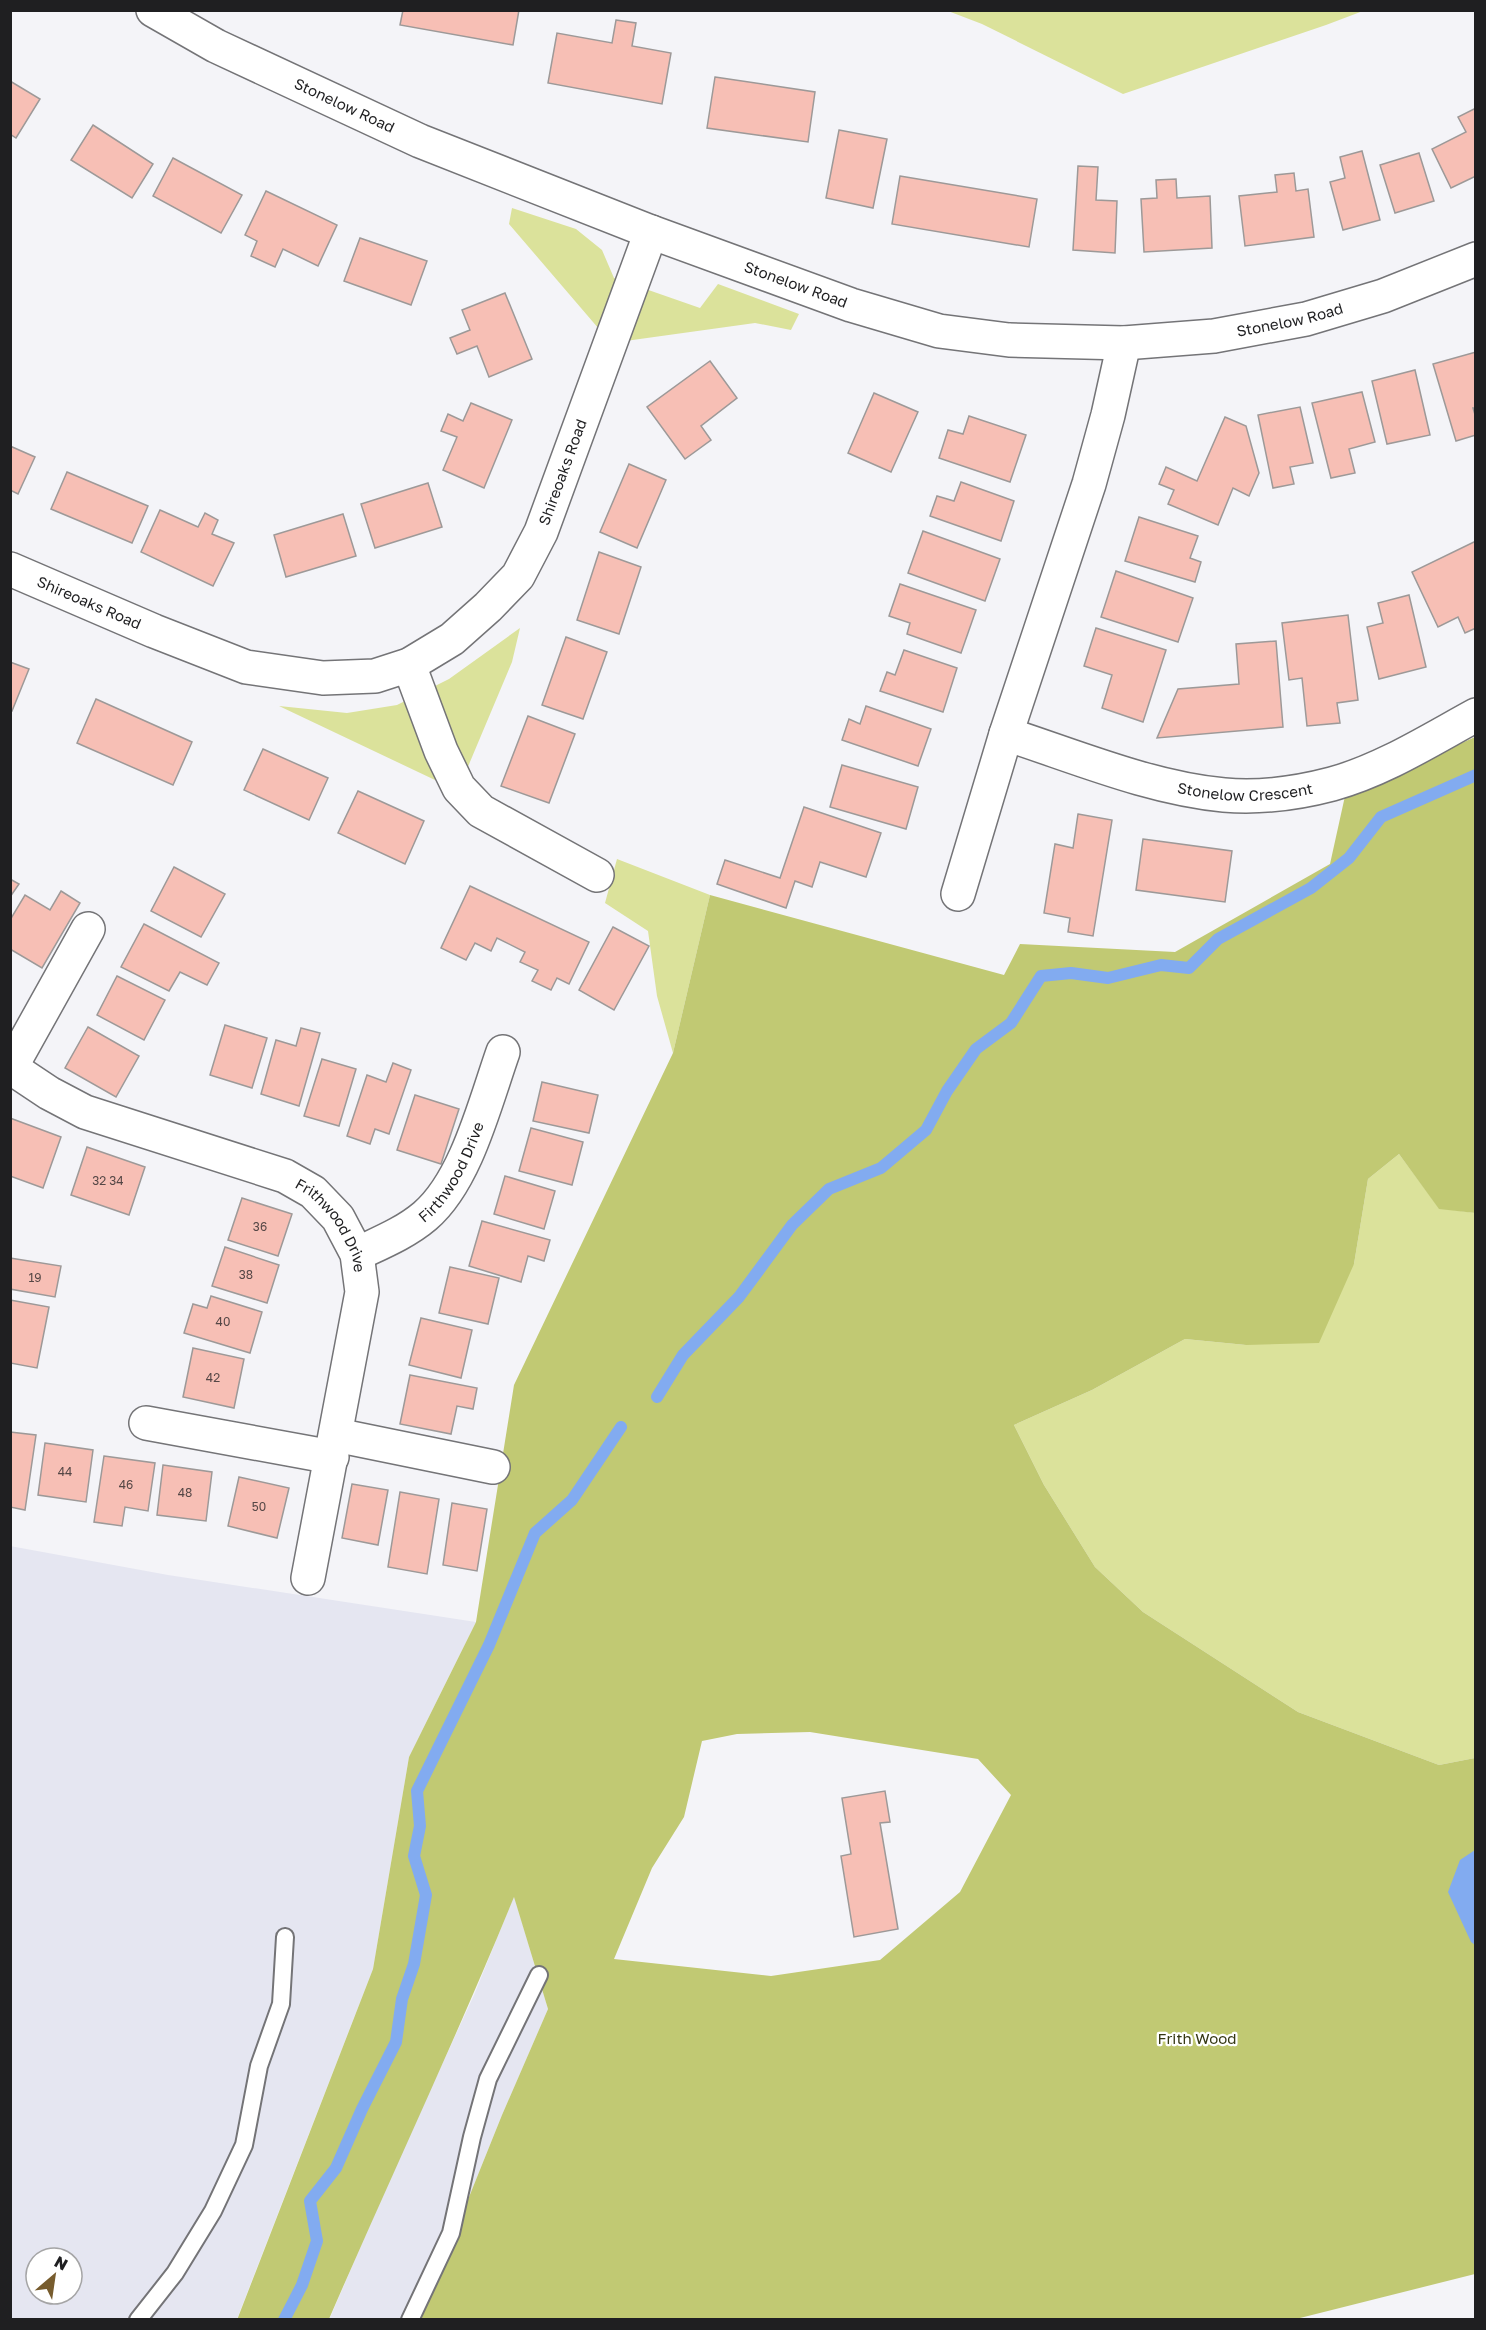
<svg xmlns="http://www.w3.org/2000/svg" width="1486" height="2330" font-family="'Golos Text',sans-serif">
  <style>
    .built { fill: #e5e6f1; fill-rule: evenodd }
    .green { fill: #dbe29b }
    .forest { fill: #c1c973; fill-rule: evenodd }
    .water { fill: #82abf0 }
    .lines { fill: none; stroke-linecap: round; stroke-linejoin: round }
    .stream { stroke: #82abf0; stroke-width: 12 }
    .building { fill: #f7bfb5; stroke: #9d9998; stroke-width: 1.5 }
    .lane-casing { stroke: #747477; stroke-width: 20 }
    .street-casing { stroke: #747477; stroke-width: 36 }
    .lane { stroke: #fff; stroke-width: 16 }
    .street { stroke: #fff; stroke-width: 33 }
    .labels { text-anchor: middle; stroke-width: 4.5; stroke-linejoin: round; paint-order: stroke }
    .number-label { font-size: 12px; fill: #554746 }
    .street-label { font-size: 15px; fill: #1f1f21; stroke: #fff }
    .park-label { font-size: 15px; fill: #353713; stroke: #fff }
  </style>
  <rect width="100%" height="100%" fill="#f4f4f8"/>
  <g class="built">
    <path d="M 10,1546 L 168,1575 L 476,1622 L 409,1757 L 373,1969 L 237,2319 L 11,2319 ZM 36,2258 L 72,2258 L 72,2294 L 36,2294 Z"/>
    <polygon points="514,1896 548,2009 502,2115 420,2319 329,2320 399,2158 474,1995"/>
  </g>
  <g class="green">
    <polygon points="948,11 1363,11 1326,25 1123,94 982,24"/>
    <polygon points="512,208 576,229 602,250 614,278 700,308 718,284 799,314 791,330 755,323 611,343 509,224"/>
    <polygon points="520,628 512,662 459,788 435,780 279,706 347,713 397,705 449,679"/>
    <polygon points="617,859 710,895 673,1053 657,996 648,931 605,903"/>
    <polygon points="1399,1154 1439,1208 1475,1213 1475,1758 1439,1765 1298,1712 1143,1612 1095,1567 1044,1485 1014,1425 1092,1390 1185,1339 1246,1345 1354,1264 1368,1179"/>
  </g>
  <path class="forest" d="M 1475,737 L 1475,1213 L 1439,1209 L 1399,1154 L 1368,1179 L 1354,1264 L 1319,1343 L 1246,1345 L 1185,1339 L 1092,1390 L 1014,1425 L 1044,1485 L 1095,1567 L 1143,1612 L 1298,1712 L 1439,1765 L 1475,1758 L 1475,2274 L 1296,2319 L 420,2319 L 502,2115 L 548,2009 L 514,1897 C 456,2039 390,2178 329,2319 L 237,2320 L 373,1969 L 409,1757 L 476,1622 L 514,1385 L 673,1053 L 710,895 L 1004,975 L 1020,944 L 1175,952 L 1330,864 L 1345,796 ZM 810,1732 L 978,1759 L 1011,1795 L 960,1892 L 880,1960 L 771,1976 L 614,1959 L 652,1868 L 684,1817 L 702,1741 L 737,1734 Z"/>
  <polygon class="water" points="1475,1850 1475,1945 1471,1942 1448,1892 1460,1860"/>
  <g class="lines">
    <g class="stream">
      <polyline points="657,1397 683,1355 739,1297 792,1225 829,1189 881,1168 926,1130 947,1091 976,1049 1011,1023 1041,976 1071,973 1108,978 1161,965 1189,968 1218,939 1311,888 1349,858 1381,817 1476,775"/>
      <polyline points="284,2320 302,2285 317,2241 310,2201 336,2168 362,2109 396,2042 402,1999 414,1964 426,1895 414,1856 420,1826 417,1791 489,1645 535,1533 572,1500 621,1427"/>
    </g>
  </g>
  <g class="building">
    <polygon points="403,10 519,10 513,45 400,25"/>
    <polygon points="616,20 636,23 632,46 671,53 662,104 548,83 557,33 612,43"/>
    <polygon points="715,77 815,92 808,142 707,128"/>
    <polygon points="10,81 40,99 16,138 10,134"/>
    <polygon points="1476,108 1476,176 1451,188 1432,149 1466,132 1458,117"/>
    <polygon points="93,125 153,164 132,198 71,160"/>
    <polygon points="839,130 887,139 873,208 826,198"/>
    <polygon points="1362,151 1380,220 1343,230 1330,182 1345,178 1340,157"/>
    <polygon points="1419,153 1434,201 1395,213 1380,165"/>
    <polygon points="173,158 242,195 221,233 153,196"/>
    <polygon points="1078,166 1098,167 1096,200 1117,201 1115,253 1073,250"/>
    <polygon points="1294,173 1296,191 1308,189 1314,237 1245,246 1239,196 1277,192 1275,175"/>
    <polygon points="900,176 1037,199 1029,247 892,224"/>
    <polygon points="1176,179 1177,198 1210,196 1212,248 1144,252 1141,199 1157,198 1156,180"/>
    <polygon points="266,191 337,225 318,266 283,249 275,267 251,256 257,241 245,235"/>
    <polygon points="360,238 427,261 411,305 344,281"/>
    <polygon points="505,293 532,359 489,377 477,346 457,354 450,338 470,330 462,310"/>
    <polygon points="1476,352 1476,408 1473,408 1476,418 1476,435 1456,441 1433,364"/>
    <polygon points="710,361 737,398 701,426 711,440 685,459 647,407"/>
    <polygon points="1415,370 1430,435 1387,444 1372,381"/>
    <polygon points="1362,392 1375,442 1349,449 1355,473 1331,478 1312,403"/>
    <polygon points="874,393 918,412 891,472 848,453"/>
    <polygon points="471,403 512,420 484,488 443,470 457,437 441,431 448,414 463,421"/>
    <polygon points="1300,407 1313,463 1290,467 1294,484 1273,488 1258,415"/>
    <polygon points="969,416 1026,435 1010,482 939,458 948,430 963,434"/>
    <polygon points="1225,417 1246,426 1259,473 1249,496 1233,488 1218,525 1168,504 1174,490 1159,484 1166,467 1197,481"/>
    <polygon points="10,446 35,457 18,494 10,490"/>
    <polygon points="629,464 666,480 637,548 600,532"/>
    <polygon points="67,472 148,506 132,543 51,509"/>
    <polygon points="961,482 1014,501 1001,541 930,516 937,496 954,501"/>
    <polygon points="428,483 442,527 375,548 361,504"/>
    <polygon points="160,510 198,527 205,513 218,520 212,534 234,543 213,586 141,552"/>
    <polygon points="343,514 356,556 286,577 274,535"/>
    <polygon points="1139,517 1198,536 1190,558 1201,562 1195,582 1125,561"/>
    <polygon points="923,531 1000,559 985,601 908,573"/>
    <polygon points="1476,541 1476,628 1465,633 1458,617 1438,627 1412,572"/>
    <polygon points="599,552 641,567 619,634 577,620"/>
    <polygon points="1116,571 1193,598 1178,642 1101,617"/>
    <polygon points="900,584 976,610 961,653 907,634 910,623 889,616"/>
    <polygon points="1409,595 1426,667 1379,679 1367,627 1383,623 1378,603"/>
    <polygon points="1348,615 1358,700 1337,703 1340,723 1307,726 1302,678 1289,680 1282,623"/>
    <polygon points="1096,628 1166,650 1143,722 1102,708 1112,675 1084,666"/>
    <polygon points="566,637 607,652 583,719 542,705"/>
    <polygon points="1276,641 1283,727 1157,738 1178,689 1239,684 1236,644"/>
    <polygon points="904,650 957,668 943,712 880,691 887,672 895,675"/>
    <polygon points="10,662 29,669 12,711 10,710"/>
    <polygon points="96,699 192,742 173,785 77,743"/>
    <polygon points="866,706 931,729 918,766 842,740 849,719 860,724"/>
    <polygon points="528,716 575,734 549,803 501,786"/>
    <polygon points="263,749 328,778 309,820 244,790"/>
    <polygon points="842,765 918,787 906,829 830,807"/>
    <polygon points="358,791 424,821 405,864 338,833"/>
    <polygon points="804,807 881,833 866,877 820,862 812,887 795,881 786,908 717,884 725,860 780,878"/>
    <polygon points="1078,814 1112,820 1093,936 1068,932 1070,918 1044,913 1055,844 1073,848"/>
    <polygon points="1143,839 1232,851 1225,902 1136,890"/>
    <polygon points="174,867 225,894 201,937 151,911"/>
    <polygon points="10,879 19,884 10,897"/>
    <polygon points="470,886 589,942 569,984 557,978 551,990 532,981 538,970 520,962 525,952 497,938 491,951 475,943 466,960 441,948"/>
    <polygon points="61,891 80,903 42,968 10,949 10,920 25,895 50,910"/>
    <polygon points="144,924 219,963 207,985 180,972 169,991 121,967"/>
    <polygon points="613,927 649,946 614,1010 579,990"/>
    <polygon points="117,976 165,1000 144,1040 97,1015"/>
    <polygon points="225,1025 267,1038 252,1088 210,1075"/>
    <polygon points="88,1027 139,1056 116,1097 65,1068"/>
    <polygon points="301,1028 320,1033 299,1106 261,1094 276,1040 296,1046"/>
    <polygon points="322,1059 356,1069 339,1126 304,1116"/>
    <polygon points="393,1063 411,1070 389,1134 375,1129 370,1144 347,1136 367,1075 386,1082"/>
    <polygon points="542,1082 598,1095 589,1133 533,1121"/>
    <polygon points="415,1095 459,1109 441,1164 397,1150"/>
    <polygon points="10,1118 61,1137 43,1188 10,1176"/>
    <polygon points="531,1128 583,1142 572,1185 519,1171"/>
    <polygon points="87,1147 145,1167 129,1215 71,1195"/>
    <polygon points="505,1176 555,1191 544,1229 494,1214"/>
    <polygon points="242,1198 292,1214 278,1256 228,1240"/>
    <polygon points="482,1221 550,1240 544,1261 528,1256 521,1282 469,1266"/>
    <polygon points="225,1247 279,1265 267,1303 212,1286"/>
    <polygon points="10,1258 61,1266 55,1297 10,1289"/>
    <polygon points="450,1267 499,1278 488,1324 439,1313"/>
    <polygon points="211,1296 262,1312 250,1353 184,1333 193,1304 207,1308"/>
    <polygon points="10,1300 49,1307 37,1368 10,1363"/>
    <polygon points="421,1318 472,1330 461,1378 409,1365"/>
    <polygon points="193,1348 244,1359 234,1408 183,1397"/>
    <polygon points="410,1375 477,1388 473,1409 457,1406 451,1434 400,1424"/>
    <polygon points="10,1432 36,1435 25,1510 10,1507"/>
    <polygon points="45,1443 93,1450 86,1502 38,1495"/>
    <polygon points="104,1456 155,1463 148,1511 125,1507 122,1526 94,1522"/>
    <polygon points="163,1465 212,1472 206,1521 157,1515"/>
    <polygon points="239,1477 289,1488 277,1538 228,1526"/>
    <polygon points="352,1484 388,1490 378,1545 342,1538"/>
    <polygon points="400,1492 439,1499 427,1574 388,1567"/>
    <polygon points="452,1503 487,1509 477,1571 443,1565"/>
    <polygon points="885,1791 890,1822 880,1823 898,1929 854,1937 841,1856 851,1854 842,1798"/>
  </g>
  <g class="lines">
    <g class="lane-casing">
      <g id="lane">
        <polyline points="138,2320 175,2273 213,2211 244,2145 259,2066 281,2004 285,1937"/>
        <polyline points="410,2320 451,2233 472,2137 488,2079 539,1975"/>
      </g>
    </g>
    <g class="street-casing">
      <g id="street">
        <path id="s1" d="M 153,10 L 216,46 L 420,141 L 651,232 L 851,305 L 939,331 L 1009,340 L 1124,343 L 1214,336 L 1306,319 L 1383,296 L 1476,259"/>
        <path id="s2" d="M 10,569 L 154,631 L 246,667 L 323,678 L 375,676 L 409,665 L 452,639 L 488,607 L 518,576 L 541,532 L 651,232"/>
        <polyline points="409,665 441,751 459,788 481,811 597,875"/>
        <path id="s3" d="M 1006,734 C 1077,757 1150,788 1224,795 C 1260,798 1298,793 1332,784 C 1383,770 1430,740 1476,715"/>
        <polyline points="958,894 1006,734 1089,484 1108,415 1124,343"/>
        <path id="s4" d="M 10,1067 L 49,1093 L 85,1112 L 285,1176 L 313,1192 L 338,1218 L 357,1254 L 362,1292 L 308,1578"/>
        <polyline points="10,1069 88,929"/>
        <path id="s5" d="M 357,1254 C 380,1243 405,1233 425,1216 C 466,1181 485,1103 503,1052"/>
        <polyline points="146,1423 332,1457"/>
        <polyline points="336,1435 493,1467"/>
      </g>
    </g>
    <use href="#lane" class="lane"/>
    <use href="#street" class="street"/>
  </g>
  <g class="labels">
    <g class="number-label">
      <text x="108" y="1185">32 34</text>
      <text x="260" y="1231">36</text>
      <text x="246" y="1279">38</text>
      <text x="35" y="1282">19</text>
      <text x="223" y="1326">40</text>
      <text x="213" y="1382">42</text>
      <text x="65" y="1476">44</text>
      <text x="126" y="1489">46</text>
      <text x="185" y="1497">48</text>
      <text x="259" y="1511">50</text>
    </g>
    <g class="street-label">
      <text dy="5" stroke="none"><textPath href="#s1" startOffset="214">Stonelow Road</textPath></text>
      <text dy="5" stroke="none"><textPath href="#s1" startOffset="700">Stonelow Road</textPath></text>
      <text dy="5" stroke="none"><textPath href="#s1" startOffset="1204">Stonelow Road</textPath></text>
      <text dy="5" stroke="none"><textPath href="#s2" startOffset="676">Shireoaks Road</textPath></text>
      <text dy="5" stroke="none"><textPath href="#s2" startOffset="86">Shireoaks Road</textPath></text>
      <text dy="5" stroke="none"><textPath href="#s3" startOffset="248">Stonelow Crescent</textPath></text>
      <text dy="5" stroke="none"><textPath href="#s5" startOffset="130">Firthwood Drive</textPath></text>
      <text dy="5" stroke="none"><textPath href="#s4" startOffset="368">Frithwood Drive</textPath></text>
    </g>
    <g class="park-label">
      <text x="1197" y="2044">Frith Wood</text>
    </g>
  </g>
  <rect width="1486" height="2330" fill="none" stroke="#1f1f21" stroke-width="24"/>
  <g transform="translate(54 2276) rotate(29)"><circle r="28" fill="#ffffff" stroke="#a5a5a6" stroke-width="1.5"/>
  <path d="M0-4.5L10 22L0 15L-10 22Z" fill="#775c2e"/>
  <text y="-9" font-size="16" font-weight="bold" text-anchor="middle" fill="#1f1f21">N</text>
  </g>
</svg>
